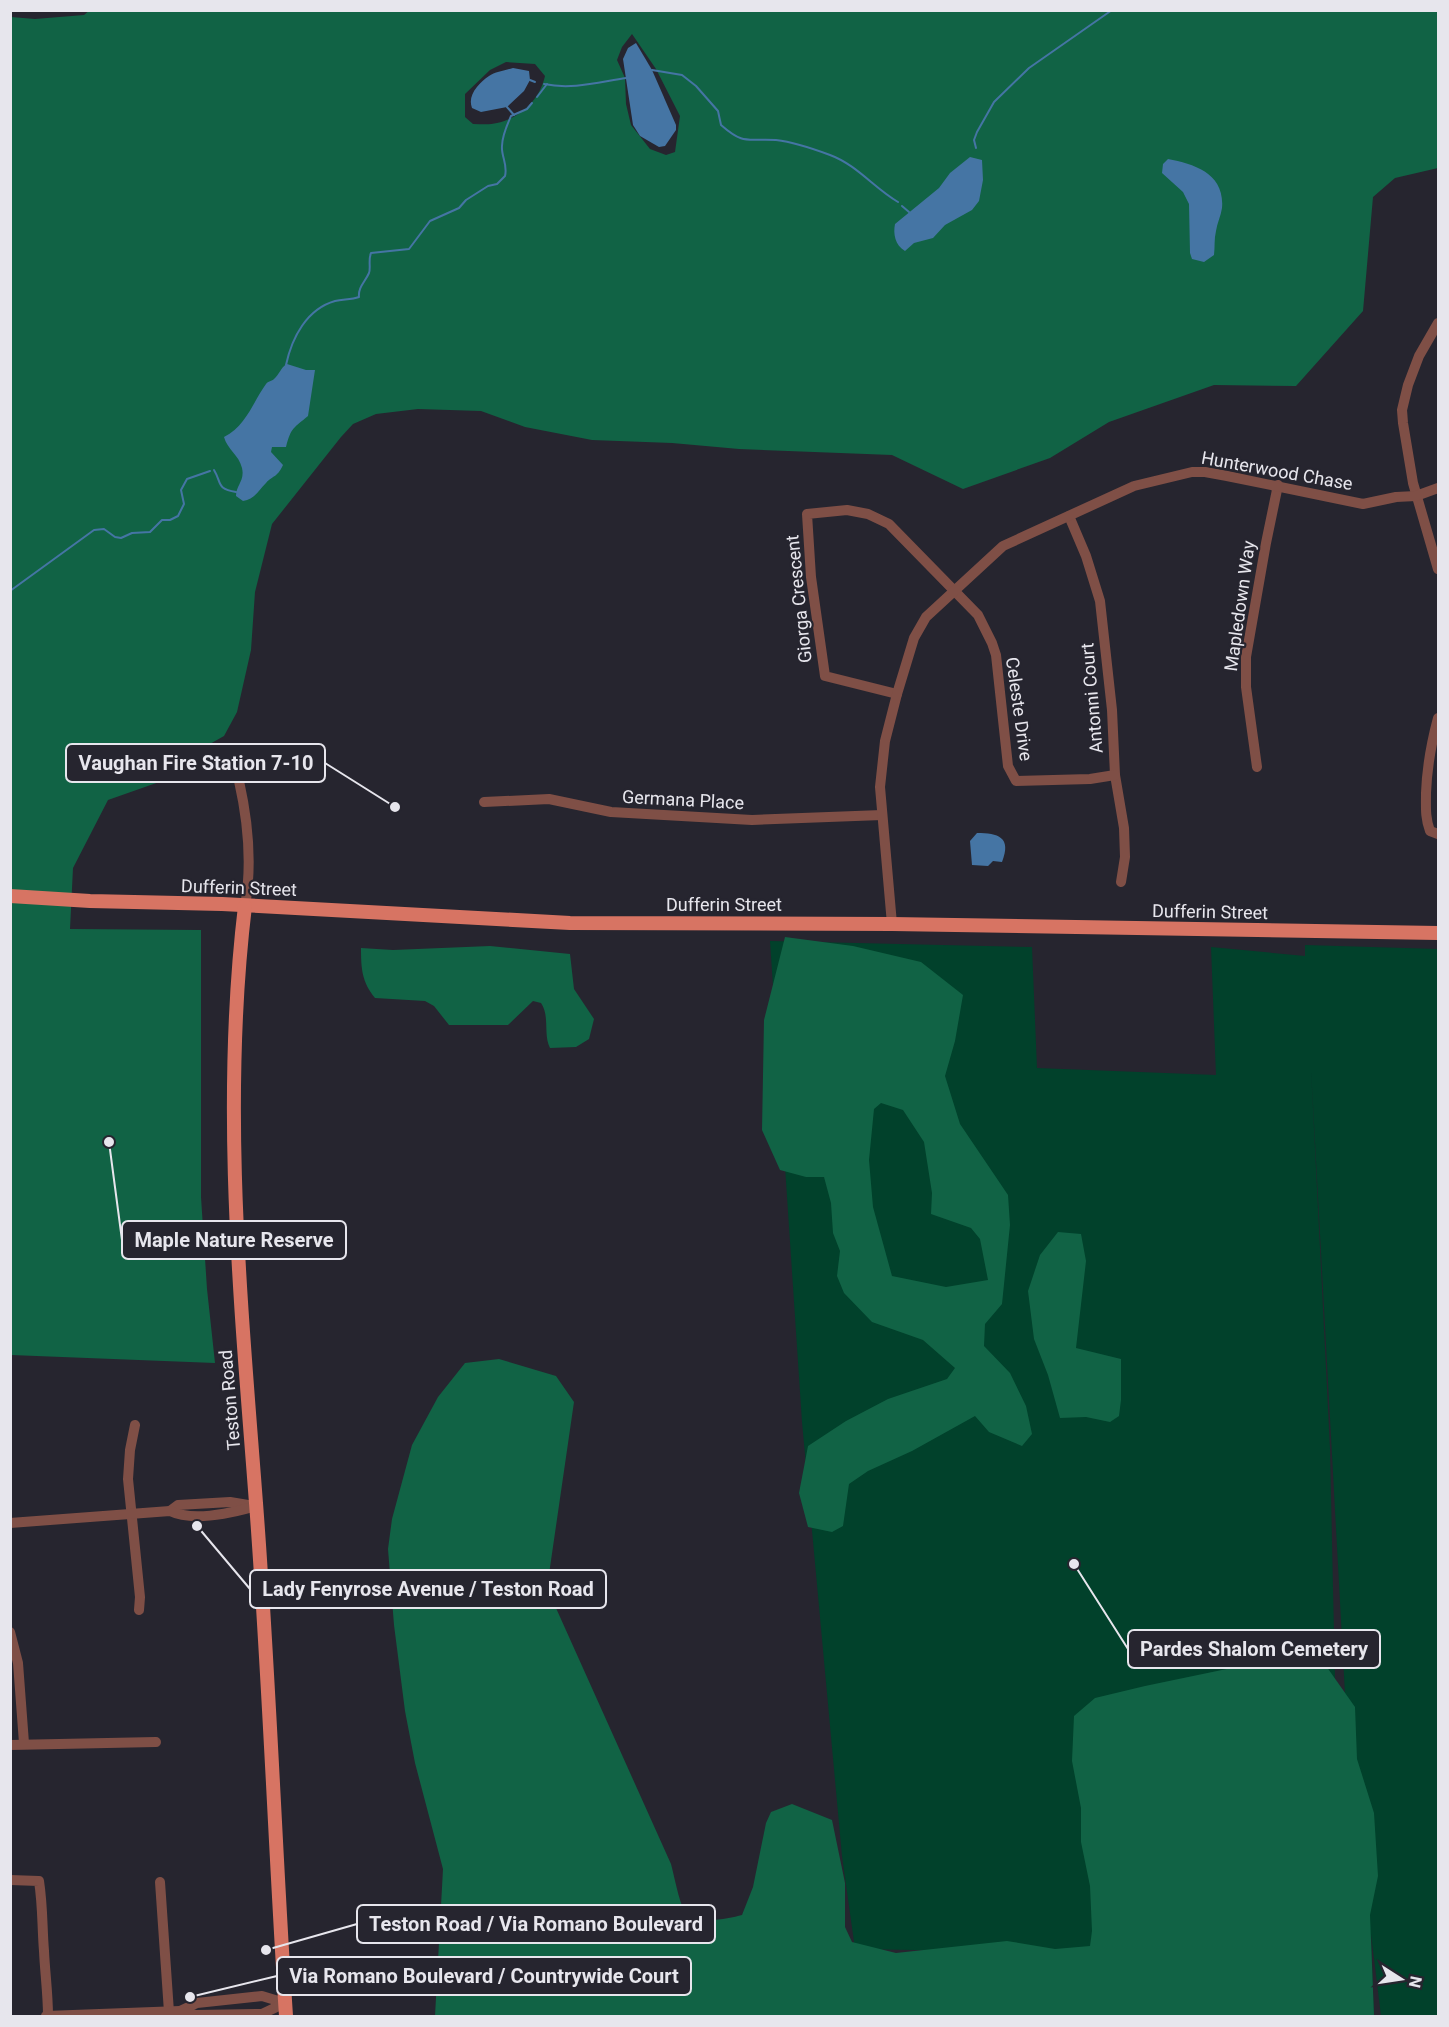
<svg xmlns="http://www.w3.org/2000/svg" width="1449" height="2027" font-family="Roboto,sans-serif">
  <style>
    .green { fill: #01412b; fill-rule: evenodd }
    .forest { fill: #116345; fill-rule: evenodd }
    .water { fill: #4575a4 }
    .lines { fill: none; stroke-linecap: round; stroke-linejoin: round }
    .stream { stroke: #4575a4; stroke-width: 2 }
    .minor { stroke: #7f4f46; stroke-width: 10 }
    .major { stroke: #d77463; stroke-width: 14 }
    .labels { text-anchor: middle; stroke-width: 4.5; stroke-linejoin: round; paint-order: stroke }
    .street-label { font-size: 18px; fill: #e7e6ed; stroke: #26252f }
    .leader { fill: none; stroke: #e7e6ed; stroke-width: 2 }
    .callout-dot { fill: #e7e6ed; stroke: #26252f; stroke-width: 2 }
    .callout { fill: #26252f; stroke: #e7e6ed; stroke-width: 2 }
    .callout-label { font-size: 20px; text-anchor: middle; font-weight: bold; fill: #e7e6ed }
  </style>
  <rect width="100%" height="100%" fill="#26252f"/>
  <path class="green" d="M 770,941 L 1032,947 L 1037,1068 L 1216,1075 L 1211,947 L 1305,956 L 1305,945 L 1438,949 L 1438,2016 L 1381,2016 L 1371,1934 L 1374,2016 L 1087,1953 L 855,1949 L 842,1856 L 802,1422 ZM 1311,1068 L 1345,1694 L 1335,1679 L 1330,1449 Z"/>
  <g class="forest">
    <path d="M 90,10 L 1438,11 L 1438,168 L 1395,178 L 1373,197 L 1363,311 L 1296,386 L 1214,385 L 1109,422 L 1050,458 L 963,489 L 892,455 L 739,449 L 672,443 L 592,440 L 525,427 L 481,411 L 418,409 L 376,414 L 353,424 L 341,437 L 272,524 L 255,592 L 251,650 L 237,712 L 224,736 L 192,754 L 162,781 L 108,800 L 73,868 L 70,929 L 201,930 L 201,1197 L 207,1289 L 215,1363 L 11,1355 L 11,17 L 35,19 L 84,15 ZM 632,34 L 656,69 L 680,116 L 675,152 L 666,155 L 650,149 L 631,125 L 626,104 L 625,78 L 617,60 L 622,47 ZM 506,62 L 535,64 L 545,76 C 540,99 521,118 497,123 C 490,125 481,124 473,124 L 465,117 L 465,94 L 490,70 Z"/>
    <path d="M 785,937 L 853,946 L 921,962 L 963,995 L 955,1041 L 945,1076 L 960,1124 L 1008,1195 L 1010,1225 L 1002,1304 L 985,1324 L 984,1346 L 1010,1373 L 1026,1406 L 1032,1434 L 1022,1446 L 989,1432 L 975,1416 L 912,1451 L 868,1471 L 849,1484 L 843,1526 L 832,1532 L 808,1527 L 799,1493 L 808,1446 L 846,1421 L 888,1399 L 947,1379 L 955,1368 L 923,1340 L 872,1322 L 844,1293 L 837,1276 L 840,1251 L 833,1233 L 831,1203 L 824,1177 L 806,1177 L 780,1170 L 762,1130 L 764,1020 ZM 881,1103 L 903,1110 L 924,1142 L 932,1193 L 931,1214 L 971,1228 L 980,1239 L 988,1280 L 946,1287 L 892,1276 L 873,1207 L 869,1160 L 874,1109 Z"/>
    <path d="M 490,946 L 570,954 L 574,989 L 594,1019 L 589,1039 L 576,1047 L 550,1048 C 543,1034 550,1016 541,1003 L 533,1001 L 508,1025 L 449,1025 L 434,1006 L 425,1001 L 375,998 C 362,982 361,969 361,948 L 393,950 Z"/>
    <polygon points="1058,1232 1081,1234 1086,1261 1076,1348 1121,1359 1121,1400 1119,1416 1110,1422 1086,1417 1060,1418 1048,1375 1034,1339 1028,1291 1040,1255"/>
    <path d="M 499,1359 L 556,1376 L 574,1402 L 547,1588 L 671,1864 C 674,1875 679,1901 684,1910 C 694,1926 727,1919 742,1915 L 753,1887 L 766,1823 L 771,1812 L 792,1804 L 832,1820 L 845,1883 L 845,1927 L 852,1942 L 896,1953 L 1007,1941 L 1055,1949 L 1090,1946 L 1092,1931 L 1090,1886 L 1081,1842 L 1081,1808 L 1072,1761 L 1074,1716 L 1095,1698 L 1145,1686 L 1241,1666 L 1324,1663 L 1355,1707 L 1357,1759 L 1374,1813 L 1378,1876 L 1370,1915 L 1374,2016 L 435,2016 L 443,1869 L 415,1763 L 405,1711 L 394,1625 L 388,1549 L 392,1519 L 412,1445 L 438,1397 L 465,1363 Z"/>
  </g>
  <g class="water">
    <polygon points="636,43 652,70 676,125 676,130 665,146 659,147 640,136 633,125 623,59 628,48"/>
    <path d="M 513,68 L 529,71 L 530,80 L 524,91 L 507,107 L 481,112 L 472,108 C 467,95 479,83 489,76 C 495,72 506,70 513,68 Z"/>
    <path d="M 970,157 L 982,160 L 983,180 L 979,201 L 972,210 L 945,225 L 933,238 L 914,243 L 905,251 C 895,245 893,234 895,224 L 939,188 L 950,173 Z"/>
    <path d="M 1168,159 C 1195,164 1225,174 1222,208 C 1221,216 1217,223 1216,231 C 1214,239 1215,247 1214,255 L 1204,262 L 1192,259 L 1190,253 L 1189,204 L 1183,192 L 1162,173 L 1163,164 Z"/>
    <path d="M 287,364 L 306,370 L 315,370 L 308,416 C 294,428 291,427 286,447 L 272,447 L 271,452 L 283,465 C 277,478 273,475 266,483 C 258,491 255,499 243,501 L 236,496 C 236,485 245,481 242,468 C 239,455 227,449 224,437 C 246,426 253,402 266,384 C 268,381 272,381 274,379 C 280,374 280,368 287,364 Z"/>
    <path d="M 977,833 C 998,833 1012,837 1002,862 L 993,861 L 988,866 L 972,865 L 970,841 Z"/>
  </g>
  <g class="lines">
    <g class="stream">
      <path d="M 652,70 L 682,75 L 696,86 L 718,111 L 721,125 C 745,146 747,138 776,140 C 793,142 814,149 830,155 C 857,165 874,188 898,202"/>
      <polyline points="530,80 535,82"/>
      <path d="M 544,84 C 572,90 599,82 626,78"/>
      <polyline points="537,97 547,84"/>
      <polyline points="507,107 514,115"/>
      <polyline points="976,148 974,140 977,132 994,102 1029,68 1112,10"/>
      <polyline points="902,206 909,212"/>
      <path d="M 286,365 C 292,337 307,309 335,301 C 343,299 351,300 359,297 C 358,287 365,282 369,273 C 371,268 368,260 371,253 L 409,249 L 430,221 L 459,208 L 466,200 L 488,186 L 497,184 L 505,176 C 508,165 501,156 502,146 C 502,136 507,125 511,116 L 527,109 L 532,103"/>
      <path d="M 214,470 C 222,483 216,489 236,492"/>
      <polyline points="10,591 94,530 104,529 115,537 121,538 132,533 150,532 162,520 170,520 178,516 184,504 181,490 187,479 210,471"/>
    </g>
    <g class="minor">
      <polyline points="1438,323 1419,356 1408,385 1402,410 1403,423 1413,483 1438,569"/>
      <polyline points="1069,516 1086,556 1100,601 1112,710 1115,775 1124,828 1125,857 1121,882"/>
      <polyline points="897,694 825,676 811,577 807,514 847,510 868,514 889,524 978,615 992,643 996,655 1008,766 1016,781 1090,779 1115,775"/>
      <path d="M 1438,718 C 1431,744 1427,767 1426,793 C 1426,807 1425,818 1430,831 L 1438,834"/>
      <polyline points="1257,767 1246,687 1246,657 1266,543 1278,485"/>
      <path d="M 239,781 C 248,821 252,866 245,906"/>
      <polyline points="484,802 549,799 611,812 752,820 882,815"/>
      <polyline points="892,924 880,787 885,741 897,694 914,638 926,617 1003,546 1134,486 1192,472 1205,472 1227,476 1363,504 1396,497 1416,496 1438,488"/>
      <polyline points="135,1425 130,1450 128,1479 140,1597 139,1610"/>
      <polyline points="170,1511 178,1505 230,1502 254,1506"/>
      <path d="M 10,1523 L 170,1511 C 193,1522 232,1513 256,1506"/>
      <polyline points="10,1632 18,1663 24,1743"/>
      <polyline points="10,1745 156,1742"/>
      <path d="M 10,1880 L 39,1881 C 43,1907 42,1927 44,1951 C 45,1973 48,1994 48,2016"/>
      <polyline points="160,1882 169,2012"/>
      <polyline points="180,2011 197,2003 262,1996 285,2003"/>
      <polyline points="46,2016 180,2011 196,2015 262,2014 285,2003"/>
    </g>
    <g class="major">
      <polyline points="10,896 90,901 222,904 570,923 892,924 1438,933"/>
      <path d="M 245,906 C 221,1105 241,1305 256,1503 C 269,1674 275,1846 286,2016"/>
    </g>
  </g>
  <g class="labels">
    <g class="street-label">
      <text transform="translate(1277 471) rotate(10)" y="6">Hunterwood Chase</text>
      <text transform="translate(799 599) rotate(-96)" y="6">Giorga Crescent</text>
      <text transform="translate(1240 606) rotate(-82)" y="6">Mapledown Way</text>
      <text transform="translate(1092 698) rotate(-95)" y="6">Antonni Court</text>
      <text transform="translate(1019 709) rotate(82)" y="6">Celeste Drive</text>
      <text transform="translate(683 800) rotate(3)" y="6">Germana Place</text>
      <text transform="translate(239 888) rotate(2)" y="6">Dufferin Street</text>
      <text x="724" y="911">Dufferin Street</text>
      <text transform="translate(1210 912) rotate(1)" y="6">Dufferin Street</text>
      <text transform="translate(230 1400) rotate(-95)" y="6">Teston Road</text>
    </g>
  </g>
  <path class="leader" d="M395 807L325 763M109 1142L122 1240M197 1526L250 1589M1074 1564L1128 1649M266 1950L357 1924M190 1997L277 1976"/>
  <g class="callout-dot">
    <circle cx="395" cy="807" r="6"/>
    <circle cx="109" cy="1142" r="6"/>
    <circle cx="197" cy="1526" r="6"/>
    <circle cx="1074" cy="1564" r="6"/>
    <circle cx="266" cy="1950" r="6"/>
    <circle cx="190" cy="1997" r="6"/>
  </g>
  <g class="callout">
    <rect x="66" y="744" width="259" height="38" rx="6"/>
    <rect x="122" y="1221" width="224" height="38" rx="6"/>
    <rect x="250" y="1570" width="356" height="38" rx="6"/>
    <rect x="1128" y="1630" width="252" height="38" rx="6"/>
    <rect x="357" y="1905" width="358" height="38" rx="6"/>
    <rect x="277" y="1957" width="414" height="38" rx="6"/>
  </g>
  <g class="callout-label">
    <text x="196" y="770">Vaughan Fire Station 7-10</text>
    <text x="234" y="1247">Maple Nature Reserve</text>
    <text x="428" y="1596">Lady Fenyrose Avenue / Teston Road</text>
    <text x="1254" y="1656">Pardes Shalom Cemetery</text>
    <text x="536" y="1931">Teston Road / Via Romano Boulevard</text>
    <text x="484" y="1983">Via Romano Boulevard / Countrywide Court</text>
  </g>
  <rect width="1449" height="2027" fill="none" stroke="#e7e6ed" stroke-width="24"/>
  <g transform="translate(1401 1979) rotate(102)" stroke="#26252f" stroke-width="4.5" paint-order="stroke">
  <path d="M0-4.5L10 22L0 15L-10 22Z" fill="#e7e6ed"/>
  <text y="-9" font-size="16" font-weight="bold" text-anchor="middle" fill="#e7e6ed">N</text>
  </g>
</svg>
